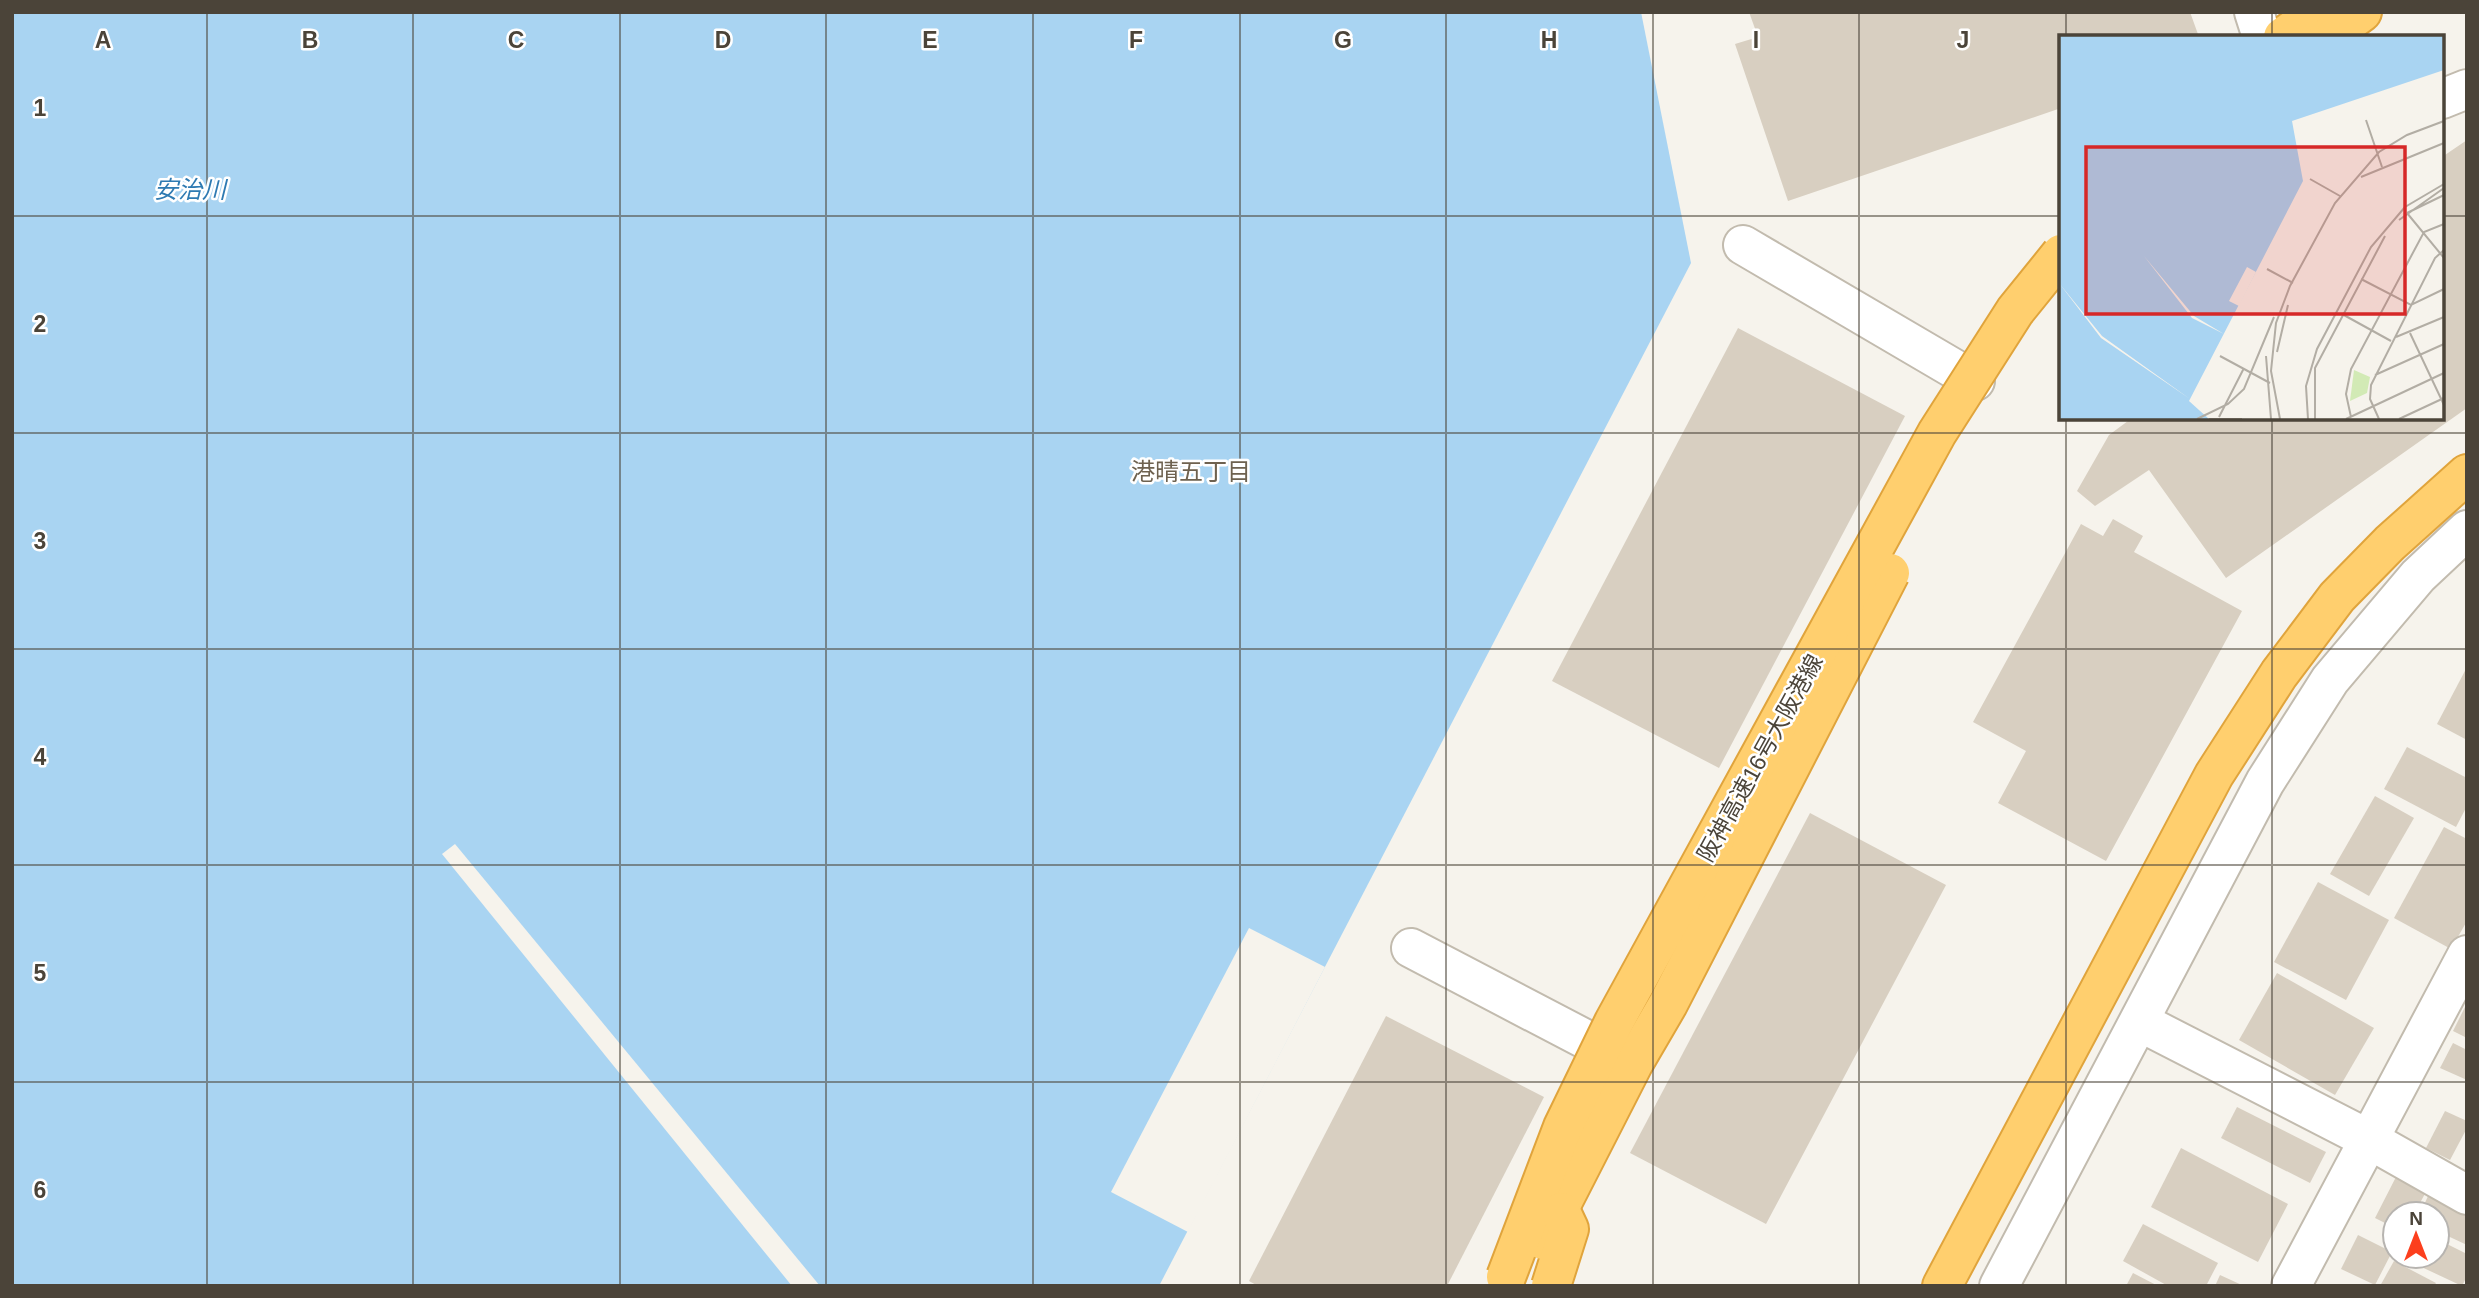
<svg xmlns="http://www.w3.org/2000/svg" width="2479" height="1298" font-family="Helvetica,'Noto Sans JP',sans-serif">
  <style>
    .water { fill: #a9d4f2 }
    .pier { fill: #f6f3ec }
    .building { fill: #d8cfc1 }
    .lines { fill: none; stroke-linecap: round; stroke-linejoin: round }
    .minor-casing { stroke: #c2bbae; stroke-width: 42 }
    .highway-casing { stroke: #e0a43c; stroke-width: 42 }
    .minor { stroke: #fff; stroke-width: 38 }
    .highway { stroke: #ffcf6e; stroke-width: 38 }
    .highway-bridge-casing { stroke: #e0a43c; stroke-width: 42; stroke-linecap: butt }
    .highway-bridge { stroke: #ffcf6e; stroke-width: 38 }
    .grid { fill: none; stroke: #4b4439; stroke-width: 2; stroke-opacity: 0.55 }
    .labels { text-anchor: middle; stroke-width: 5; stroke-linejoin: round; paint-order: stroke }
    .street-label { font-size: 23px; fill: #4b4439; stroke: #fff }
    .water-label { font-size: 24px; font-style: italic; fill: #2e7ab2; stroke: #fff }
    .neighbourhood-label { font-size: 24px; fill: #6e6250; stroke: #fff }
    .inset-river { fill: none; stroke: #a9d4f2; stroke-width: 3.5 }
    .inset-road { fill: none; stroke: #b2ada4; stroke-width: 2 }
    .view { fill: #d62828; fill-opacity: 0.15; stroke: #d62828; stroke-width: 3.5 }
    .inset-edge { fill: none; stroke: #4b4439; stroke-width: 3.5 }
    .grid-label { font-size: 23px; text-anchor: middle; font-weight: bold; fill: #4b4439; stroke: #fff; stroke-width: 5; stroke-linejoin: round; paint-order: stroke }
  </style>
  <rect width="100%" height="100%" fill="#f6f3ec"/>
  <polygon class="water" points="12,12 1641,12 1691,263 1159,1286 12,1286"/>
  <g class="pier">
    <polygon points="455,844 820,1286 792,1286 442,854"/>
    <polygon points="1249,928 1325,967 1188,1232 1111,1192"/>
  </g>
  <g class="building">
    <polygon points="1749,12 2190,12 2199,37 2061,37 2061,108 1788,201 1735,44 1758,37"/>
    <polygon points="2467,140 2467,408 2226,578 2149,470 2095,506 2077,491 2109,435 2132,418 2442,418 2442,157"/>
    <polygon points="1738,328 1905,416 1719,768 1552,681"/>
    <polygon points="2113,519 2143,536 2134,552 2242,611 2106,861 1998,803 2026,751 1973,722 2081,524 2103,536"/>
    <polygon points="2467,667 2467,740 2437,724"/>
    <polygon points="2407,747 2467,778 2467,806 2456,827 2384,789"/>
    <polygon points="2375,796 2414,818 2369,896 2330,874"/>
    <polygon points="1810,813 1946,885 1766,1224 1630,1153"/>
    <polygon points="2444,827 2467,839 2467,921 2451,949 2394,918"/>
    <polygon points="2318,882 2389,920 2346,1000 2274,962"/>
    <polygon points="2277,973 2374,1028 2335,1095 2239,1040"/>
    <polygon points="2467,1003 2467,1038 2453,1031"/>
    <polygon points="1386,1016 1544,1097 1447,1286 1258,1286 1249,1281"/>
    <polygon points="2453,1043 2467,1050 2467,1080 2440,1068"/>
    <polygon points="2237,1107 2326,1152 2310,1183 2221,1138"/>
    <polygon points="2445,1111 2467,1121 2467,1128 2450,1160 2426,1148"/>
    <polygon points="2181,1148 2288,1204 2258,1262 2151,1207"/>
    <polygon points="2397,1175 2427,1190 2414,1214 2395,1214 2395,1228 2375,1218"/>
    <polygon points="2428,1196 2467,1215 2467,1245 2437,1231 2437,1214 2420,1214"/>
    <polygon points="2143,1224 2218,1263 2206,1286 2168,1286 2123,1261"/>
    <polygon points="2358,1235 2392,1252 2375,1285 2341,1269"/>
    <polygon points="2437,1239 2467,1254 2467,1276 2462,1286 2398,1256 2437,1256"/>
    <polygon points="2394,1261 2436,1283 2434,1286 2380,1286"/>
    <polygon points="2133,1273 2158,1286 2126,1286"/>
    <polygon points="2220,1275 2244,1286 2215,1286"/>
  </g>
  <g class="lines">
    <g class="minor-casing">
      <g id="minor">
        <polyline points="2254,12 2262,37"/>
        <polyline points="2442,99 2467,89"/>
        <polyline points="1743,245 1975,381"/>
        <polyline points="1411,948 1625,1060"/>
        <polyline points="2140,1022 2368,1139 2467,1195"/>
        <polyline points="1999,1286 2265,782 2330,680 2418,576 2467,530"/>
        <polyline points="2291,1286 2467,955"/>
      </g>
    </g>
    <g class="highway-casing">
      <g id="highway">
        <polyline points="2283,37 2318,12"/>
        <polyline points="2328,37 2362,12"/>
        <polyline points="1942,1286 2214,775 2279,674 2337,597 2390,543 2467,474"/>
      </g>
    </g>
    <use href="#minor" class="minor"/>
    <use href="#highway" class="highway"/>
    <g class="highway-bridge-casing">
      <g id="highway-bridge">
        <polyline points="1543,1240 1633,1064 1668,1004 1890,573"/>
        <polyline points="1506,1277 1563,1127 1614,1022 1937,433 2015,311 2061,254"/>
        <polyline points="1551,1286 1569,1229 1561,1212"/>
      </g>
    </g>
    <use href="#highway-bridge" class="highway-bridge"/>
  </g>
  <path class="grid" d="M 207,12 L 207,1286M 413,12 L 413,1286M 620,12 L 620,1286M 826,12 L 826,1286M 1033,12 L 1033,1286M 1240,12 L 1240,1286M 1446,12 L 1446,1286M 1653,12 L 1653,1286M 1859,12 L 1859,1286M 2066,12 L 2066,37M 2272,12 L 2272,37M 12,216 L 2061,216M 2442,216 L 2467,216M 2066,418 L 2066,1286M 2272,418 L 2272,1286M 12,433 L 2467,433M 12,649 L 2467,649M 12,865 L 2467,865M 12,1082 L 2467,1082"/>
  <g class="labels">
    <g class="street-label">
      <text transform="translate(1760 758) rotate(-61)" y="8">阪神高速16号大阪港線</text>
    </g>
    <g class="water-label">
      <text x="190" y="198">安治川</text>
    </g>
    <g class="neighbourhood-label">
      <text x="1191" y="480">港晴五丁目</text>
    </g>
  </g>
  <g transform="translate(2059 35)">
    <rect width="385" height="385" fill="#f6f3ec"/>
    <path d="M 295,335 L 311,342 L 308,358 L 291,366 Z" fill="#d2eab5"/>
    <path d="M 0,1 L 385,1 L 385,35 L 233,86 L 244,146 L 130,366 L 150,384 L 0,384 Z" fill="#a9d4f2"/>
    <path d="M 85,221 L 135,281 L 165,299 L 133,283 ZM 188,232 L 197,237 L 180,271 L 170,266 ZM 0,248 L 43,301 L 131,364 L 42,303 Z" fill="#f6f3ec"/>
    <path class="inset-river" d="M 0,62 L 74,1"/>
    <path class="inset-road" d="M 307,85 L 323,132M 302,142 L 385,108M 251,144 L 281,161M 346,172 L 385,149M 348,178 L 385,223M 348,178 L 385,160M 340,185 L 385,153M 208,234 L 234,248M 302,244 L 352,270 L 385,254M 283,279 L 332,306M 351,298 L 385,370M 337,302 L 385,282M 218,317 L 229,270M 161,321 L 211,348M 207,321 L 212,384M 316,340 L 385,309M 160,382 L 185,333M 292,382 L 287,359 L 292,334 L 365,197 L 385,189M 138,384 L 169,369 L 185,354 L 215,282M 150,384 L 183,384M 221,384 L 212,336 L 217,288 L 231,251 L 276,168 L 320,117 L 348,100 L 385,86M 249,384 L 247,351 L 258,314 L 312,212 L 346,172M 256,384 L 256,333 L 326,201M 287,384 L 385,338M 320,384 L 311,364 L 312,350 L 376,223 L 385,215M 340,384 L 385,363"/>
    <path class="view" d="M 27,112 L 346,112 L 346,279 L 27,279 Z"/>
    <rect width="385" height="385" class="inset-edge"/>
  </g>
  <g class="grid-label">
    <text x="103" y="48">A</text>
    <text x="310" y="48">B</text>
    <text x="516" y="48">C</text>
    <text x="723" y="48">D</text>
    <text x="930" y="48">E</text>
    <text x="1136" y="48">F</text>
    <text x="1343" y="48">G</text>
    <text x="1549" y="48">H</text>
    <text x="1756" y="48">I</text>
    <text x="1963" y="48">J</text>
    <text x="40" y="116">1</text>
    <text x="40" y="332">2</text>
    <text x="40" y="549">3</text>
    <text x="40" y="765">4</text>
    <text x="40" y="981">5</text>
    <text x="40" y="1198">6</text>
  </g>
  <rect width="2479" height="1298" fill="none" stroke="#4b4439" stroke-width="28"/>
  <g transform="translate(2416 1235)"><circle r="33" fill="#ffffff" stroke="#b7b4b0" stroke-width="2"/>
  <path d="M0-5L12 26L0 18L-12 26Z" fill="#fc3f1d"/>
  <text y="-10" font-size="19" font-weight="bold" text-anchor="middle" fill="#4b4439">N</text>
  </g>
</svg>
